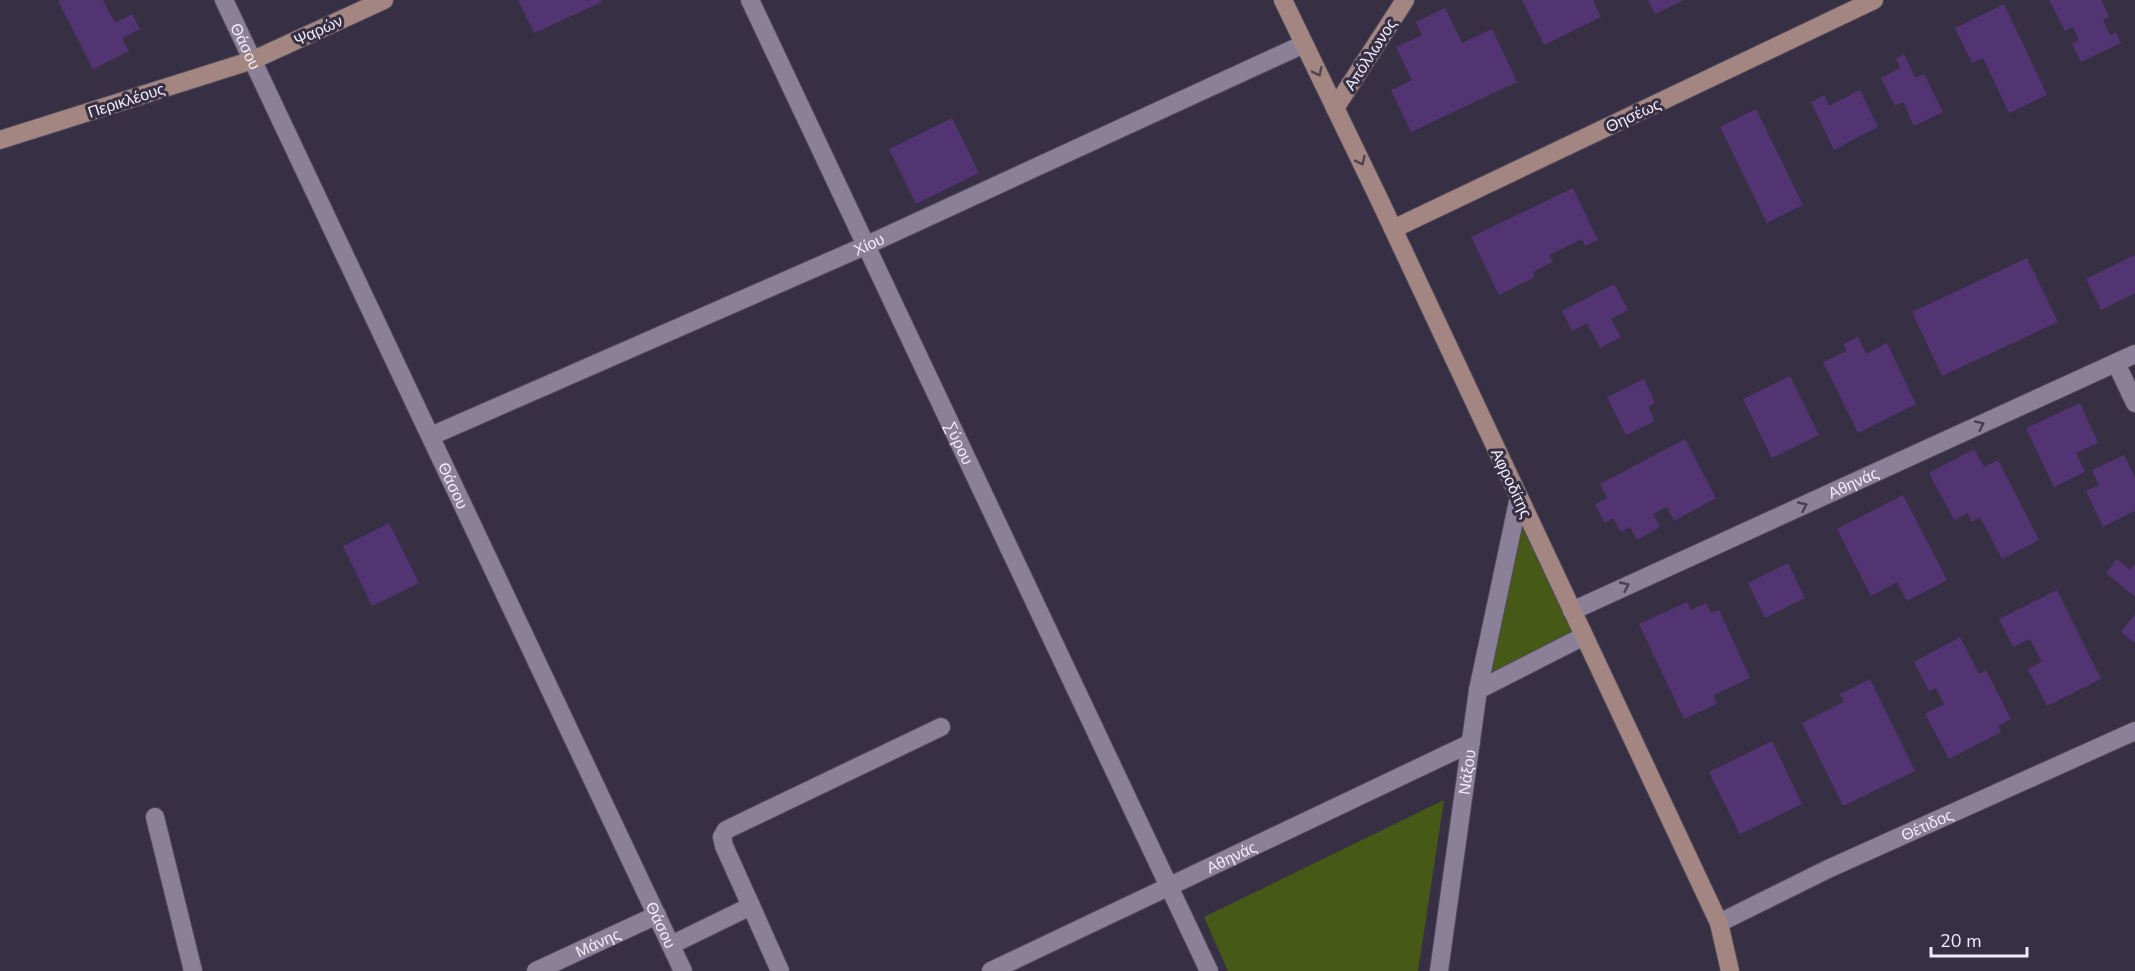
<svg xmlns="http://www.w3.org/2000/svg" width="2135" height="971" font-family="'Nunito Sans',sans-serif">
  <style>
    .green { fill: #465916 }
    .building { fill: #523473 }
    .lines { fill: none; stroke-linecap: round; stroke-linejoin: round }
    .street-casing { stroke: #514a5b; stroke-width: 20 }
    .secondary-casing { stroke: #514a5b; stroke-width: 20 }
    .street { stroke: #8a8098; stroke-width: 18 }
    .secondary { stroke: #a38681; stroke-width: 18 }
    .oneway { stroke: #524552 }
    .oneway2 { stroke: #483f54 }
    .labels { text-anchor: middle; stroke-width: 6; stroke-linejoin: round; paint-order: stroke }
    .street-label { font-size: 16px; fill: #f0ebf8; stroke: #372f43 }
  </style>
  <rect width="100%" height="100%" fill="#372f43"/>
  <g class="green">
    <polygon points="1519,497 1584,636 1478,690"/>
    <polygon points="1444,800 1418,971 1228,971 1204,917"/>
  </g>
  <g class="building">
    <polygon points="61,0 103,0 115,23 132,14 140,29 122,38 129,51 93,69 58,1"/>
    <polygon points="518,0 601,0 602,2 534,33"/>
    <polygon points="1522,0 1593,0 1601,17 1544,45"/>
    <polygon points="1648,0 1684,0 1655,14"/>
    <polygon points="2049,0 2101,0 2109,17 2103,20 2110,35 2116,32 2121,43 2081,62 2072,44 2079,40 2073,27 2065,31"/>
    <polygon points="2004,4 2047,95 2009,113 1983,58 1972,63 1955,28"/>
    <polygon points="1445,8 1462,43 1492,29 1517,82 1411,132 1391,90 1412,80 1396,47 1422,35 1416,22"/>
    <polygon points="1904,54 1915,78 1924,74 1943,112 1914,126 1903,102 1895,106 1881,78 1900,68 1896,59"/>
    <polygon points="1860,90 1878,127 1834,150 1811,102 1824,95 1829,106"/>
    <polygon points="1756,109 1803,205 1767,223 1720,127"/>
    <polygon points="952,118 979,173 916,204 889,149"/>
    <polygon points="1573,188 1598,240 1585,246 1582,239 1549,255 1553,262 1533,272 1535,277 1499,295 1471,237"/>
    <polygon points="2135,255 2135,293 2101,310 2086,279"/>
    <polygon points="2027,258 2058,322 1942,376 1912,312"/>
    <polygon points="1614,284 1628,310 1611,319 1621,337 1600,348 1587,323 1572,331 1562,311"/>
    <polygon points="1858,337 1866,354 1887,343 1916,404 1858,433 1823,362 1847,351 1843,344"/>
    <polygon points="1790,376 1819,435 1772,458 1743,399"/>
    <polygon points="1644,379 1655,403 1648,407 1655,421 1626,435 1607,397"/>
    <polygon points="2080,403 2098,443 2076,453 2085,472 2054,487 2026,428"/>
    <polygon points="1685,439 1716,498 1674,521 1667,507 1653,514 1660,527 1637,540 1630,527 1621,532 1613,518 1605,523 1595,504 1607,498 1600,484"/>
    <polygon points="1974,449 1984,467 1998,460 2039,540 2002,559 1980,517 1972,522 1968,513 1954,520 1929,473"/>
    <polygon points="2124,455 2135,478 2135,511 2103,527 2086,491 2099,485 2092,470"/>
    <polygon points="1903,495 1947,580 1907,601 1897,582 1871,596 1837,529"/>
    <polygon points="389,523 419,583 372,606 343,546"/>
    <polygon points="2117,559 2130,570 2135,564 2135,597 2106,573"/>
    <polygon points="1788,563 1805,598 1765,618 1748,583"/>
    <polygon points="2057,590 2101,679 2047,706 2028,669 2042,662 2030,639 2013,647 1999,619"/>
    <polygon points="1687,602 1691,610 1706,603 1711,613 1719,610 1750,678 1714,695 1717,704 1684,719 1639,624"/>
    <polygon points="2135,614 2135,643 2121,632"/>
    <polygon points="1960,637 1979,674 1986,670 2011,719 1998,726 2001,732 1949,759 1925,714 1944,704 1936,688 1929,691 1914,662"/>
    <polygon points="1870,679 1915,771 1843,806 1802,723 1844,702 1840,694"/>
    <polygon points="1772,741 1802,804 1740,834 1709,772"/>
  </g>
  <g class="lines">
    <g class="street-casing">
      <g id="street">
        <path id="s1" d="M 224,0 L 683,971"/>
        <path id="s2" d="M 750,0 L 1209,971"/>
        <polyline points="2116,363 2135,403"/>
        <path id="s3" d="M 431,436 L 867,245 L 1304,44"/>
        <path id="s4" d="M 1572,611 L 2135,354"/>
        <polyline points="1478,690 1519,497"/>
        <polyline points="155,817 193,971"/>
        <polyline points="751,906 724,846 722,837 726,830 941,727"/>
        <path id="s5" d="M 1719,923 L 1828,869 L 2135,731"/>
        <polyline points="671,945 751,906 780,971"/>
        <path id="s6" d="M 536,971 L 657,915"/>
        <path id="s7" d="M 991,971 L 1471,743"/>
        <path id="s8" d="M 1439,971 L 1478,690 L 1584,636"/>
      </g>
    </g>
    <g class="secondary-casing">
      <g id="secondary">
        <polyline points="1283,0 1380,201 1719,923 1730,971"/>
        <polyline points="1335,108 1405,0"/>
        <polyline points="0,140 253,60 384,0"/>
        <polyline points="1393,229 1874,0"/>
      </g>
    </g>
    <use href="#street" class="street"/>
    <use href="#secondary" class="secondary"/>
  </g>
  <defs><path id="oneway-chevron" d="M-2-3.5L2.5 0L-2 3.5" fill="none" stroke-width="1.6" stroke-linecap="round" stroke-linejoin="round" transform="scale(1.5)"/></defs>
  <g class="oneway">
    <use href="#oneway-chevron" transform="translate(1318 72) rotate(64)"/>
    <use href="#oneway-chevron" transform="translate(1361 161) rotate(64)"/>
  </g>
  <g class="oneway2">
    <use href="#oneway-chevron" transform="translate(1980 425) rotate(-25)"/>
    <use href="#oneway-chevron" transform="translate(1803 506) rotate(-25)"/>
    <use href="#oneway-chevron" transform="translate(1625 586) rotate(-25)"/>
  </g>
  <g class="labels">
    <g class="street-label">
      <text transform="translate(318 30) rotate(-25)" y="6">Ψαρών</text>
      <text dy="6" stroke="none"><textPath href="#s1" startOffset="51">Θάσου</textPath></text>
      <text transform="translate(1370 54) rotate(-57)" y="6">Απόλλωνος</text>
      <text transform="translate(126 100) rotate(-18)" y="6">Περικλέους</text>
      <text transform="translate(1633 115) rotate(-25)" y="6">Θησέως</text>
      <text dy="6" stroke="none"><textPath href="#s3" startOffset="478">Χίου</textPath></text>
      <text dy="6" stroke="none"><textPath href="#s2" startOffset="490">Σύρου</textPath></text>
      <text dy="6" stroke="none"><textPath href="#s4" startOffset="309">Αθηνάς</textPath></text>
      <text transform="translate(1512 483) rotate(65)" y="6">Αφροδίτης</text>
      <text dy="6" stroke="none"><textPath href="#s1" startOffset="537">Θάσου</textPath></text>
      <text dy="6" stroke="none"><textPath href="#s8" startOffset="201">Νάξου</textPath></text>
      <text dy="6" stroke="none"><textPath href="#s5" startOffset="230">Θέτιδος</textPath></text>
      <text dy="6" stroke="none"><textPath href="#s7" startOffset="266">Αθηνάς</textPath></text>
      <text dy="6" stroke="none"><textPath href="#s1" startOffset="1023">Θάσου</textPath></text>
      <text dy="6" stroke="none"><textPath href="#s6" startOffset="68">Μάνης</textPath></text>
    </g>
  </g>
  <path d="M1931 947v9h96v-9" fill="none" stroke="#f0ebf8" stroke-width="3"/>
  <text x="1940" y="947" font-size="18" fill="#f0ebf8" stroke="#372f43" stroke-width="4.5" paint-order="stroke">20 m</text>
</svg>
